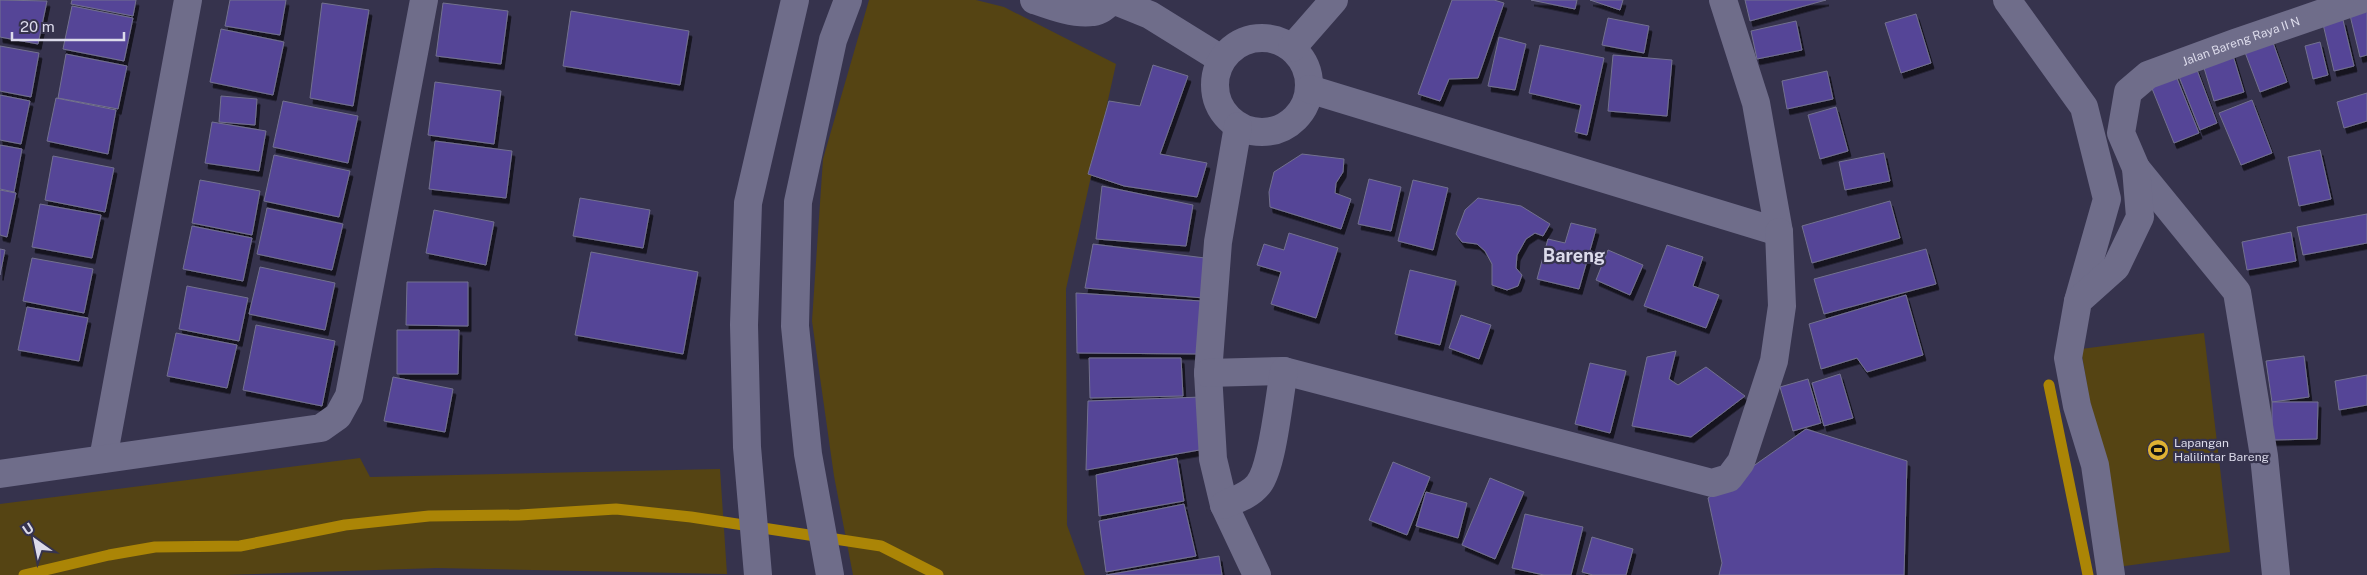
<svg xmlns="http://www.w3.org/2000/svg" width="2367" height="575" font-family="'Public Sans',sans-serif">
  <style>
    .green { fill: #554413 }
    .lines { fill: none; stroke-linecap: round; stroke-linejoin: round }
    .stream { stroke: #ab8506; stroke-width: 11 }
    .building { fill: #544597; stroke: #73718f; filter: url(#shadow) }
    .minor { stroke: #6f6d8a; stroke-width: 28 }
    .labels { text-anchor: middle; stroke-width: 4.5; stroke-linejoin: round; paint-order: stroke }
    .street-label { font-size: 12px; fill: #dcdbeb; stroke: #36334d }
    .poi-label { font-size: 12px; fill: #dcdbeb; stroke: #36334d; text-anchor: start }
    .district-label { font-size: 18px; font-weight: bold; fill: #dcdbeb; stroke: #36334d }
  </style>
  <defs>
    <filter id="shadow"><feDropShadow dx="3" dy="5.5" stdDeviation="0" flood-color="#0009"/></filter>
  </defs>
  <rect width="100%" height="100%" fill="#36334d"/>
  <g class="green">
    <polygon points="869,0 976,0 1004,7 1116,64 1066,289 1067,525 1085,575 853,575 834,476 812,321 823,159"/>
    <polygon points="2204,333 2230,552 2117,567 2081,349"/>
    <polygon points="360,458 370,477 720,469 727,574 437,568 226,575 0,575 0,504"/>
  </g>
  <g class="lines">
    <g class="stream">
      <polyline points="2049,385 2088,575"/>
      <polyline points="24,575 109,555 155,547 240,546 345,525 429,516 520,515 616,509 691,517 881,546 938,575"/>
    </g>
  </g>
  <g class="building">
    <polygon points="0,0 47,1 38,44 0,37"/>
    <polygon points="72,0 136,0 133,16 71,4"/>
    <polygon points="230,0 286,0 280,35 225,26"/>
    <polygon points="1452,0 1494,0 1504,3 1478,78 1449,79 1440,101 1418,94"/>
    <polygon points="1531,0 1577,0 1575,9"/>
    <polygon points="1590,0 1623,0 1620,10"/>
    <polygon points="1745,0 1826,0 1750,21"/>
    <polygon points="322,3 369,10 353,106 310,98"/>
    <polygon points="443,3 508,11 501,64 436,56"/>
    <polygon points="72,6 133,18 124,61 63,49"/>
    <polygon points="2367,7 2367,55 2360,57 2349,11"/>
    <polygon points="571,11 689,31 680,85 563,66"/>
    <polygon points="1916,14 1931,63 1901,73 1885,23"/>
    <polygon points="1608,18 1649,26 1644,53 1602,45"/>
    <polygon points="2343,20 2354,66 2334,71 2323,24"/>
    <polygon points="1796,21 1802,50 1757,59 1751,31"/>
    <polygon points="221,29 284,42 273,95 210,82"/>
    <polygon points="1499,37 1526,44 1515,90 1488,86"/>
    <polygon points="2271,37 2287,82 2260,92 2243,47"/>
    <polygon points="2320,42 2328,75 2313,79 2305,46"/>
    <polygon points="1540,45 1604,58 1587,135 1575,132 1581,105 1529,93"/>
    <polygon points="0,46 39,53 31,97 0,91"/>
    <polygon points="2231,49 2244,92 2214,101 2201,58"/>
    <polygon points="66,54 127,66 118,109 58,98"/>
    <polygon points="1613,55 1672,60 1667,116 1608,111"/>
    <polygon points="2194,62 2217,123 2200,130 2176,69"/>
    <polygon points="1153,65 1188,76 1160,154 1207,163 1197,197 1124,186 1088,174 1109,101 1140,106"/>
    <polygon points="1827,71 1833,99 1787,109 1782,81"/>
    <polygon points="2176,76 2199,133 2174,143 2151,86"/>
    <polygon points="435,82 501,91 494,144 428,135"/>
    <polygon points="2367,93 2367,121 2344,128 2337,102"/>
    <polygon points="0,95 30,101 21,144 0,140"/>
    <polygon points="221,96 257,99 255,125 219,122"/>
    <polygon points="56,98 116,110 108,154 47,141"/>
    <polygon points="2252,100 2272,153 2241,165 2219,113"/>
    <polygon points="283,101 358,116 348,163 273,147"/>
    <polygon points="1836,107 1848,151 1820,159 1808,115"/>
    <polygon points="212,122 266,131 259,171 205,163"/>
    <polygon points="435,141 512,151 506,198 429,189"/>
    <polygon points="0,145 22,149 14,192 0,189"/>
    <polygon points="2320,150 2331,199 2299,206 2288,157"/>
    <polygon points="1884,153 1890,181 1845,190 1839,162"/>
    <polygon points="1302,154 1344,159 1343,172 1336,183 1335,193 1351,199 1341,229 1270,207 1269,192 1274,172"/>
    <polygon points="274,155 350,171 339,217 264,201"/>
    <polygon points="53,156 114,168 105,212 45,200"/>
    <polygon points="1369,179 1401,187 1391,231 1358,224"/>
    <polygon points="200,180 260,191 252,235 192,223"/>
    <polygon points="1413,180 1448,188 1433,250 1398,241"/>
    <polygon points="1102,186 1193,205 1186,246 1096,239"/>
    <polygon points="0,190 16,193 7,237 0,235"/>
    <polygon points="580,198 650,210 643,248 573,236"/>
    <polygon points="1478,198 1521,206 1550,224 1543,236 1535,233 1526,239 1517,255 1516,268 1522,275 1518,286 1507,290 1492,285 1492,264 1485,251 1477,244 1462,242 1456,234 1465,210"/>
    <polygon points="1890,201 1900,238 1812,263 1802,226"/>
    <polygon points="40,204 101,215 92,258 32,247"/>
    <polygon points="267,208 343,224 332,270 257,254"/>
    <polygon points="434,210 494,222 486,265 426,253"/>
    <polygon points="2367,214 2367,243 2303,255 2297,227"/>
    <polygon points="1571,223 1596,229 1579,289 1537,279 1548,239 1565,243"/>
    <polygon points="192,226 252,238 243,281 183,269"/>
    <polygon points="2291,232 2296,261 2247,270 2242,242"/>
    <polygon points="1289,233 1338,248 1316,318 1271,304 1281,272 1257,265 1264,244 1284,250"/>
    <polygon points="1093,244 1205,258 1204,298 1085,288"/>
    <polygon points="1667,245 1703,257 1693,286 1719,295 1706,328 1644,306"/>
    <polygon points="0,249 5,250 0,275"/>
    <polygon points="1926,249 1936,284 1824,314 1814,279"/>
    <polygon points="1608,250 1643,265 1630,295 1596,280"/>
    <polygon points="591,252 698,272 683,354 575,335"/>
    <polygon points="32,258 93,269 84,313 23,301"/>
    <polygon points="260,267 335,283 325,330 249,314"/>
    <polygon points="1410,270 1456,281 1440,345 1395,334"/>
    <polygon points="407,282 468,282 468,326 406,325"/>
    <polygon points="187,286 248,298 239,341 179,329"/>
    <polygon points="1076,293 1201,301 1202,354 1077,353"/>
    <polygon points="1906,295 1923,355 1867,372 1857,358 1821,369 1809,324"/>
    <polygon points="27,307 88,318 79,361 18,350"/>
    <polygon points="1461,315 1491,325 1479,359 1449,348"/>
    <polygon points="256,325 335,341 322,406 243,390"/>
    <polygon points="397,330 459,330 458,374 397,374"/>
    <polygon points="176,333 237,345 227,388 167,376"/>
    <polygon points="1676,351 1669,379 1678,385 1706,367 1745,396 1691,437 1632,426 1647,357"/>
    <polygon points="2304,356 2309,397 2272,402 2266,361"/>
    <polygon points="1089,358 1181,358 1183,396 1090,398"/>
    <polygon points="1590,363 1626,371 1610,433 1575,424"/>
    <polygon points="1840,374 1853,418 1824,426 1812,383"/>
    <polygon points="2367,375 2367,405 2339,410 2335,381"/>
    <polygon points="393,377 453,389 445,432 384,421"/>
    <polygon points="1808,379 1821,423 1793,431 1780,387"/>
    <polygon points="1202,397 1205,449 1086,470 1088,401"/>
    <polygon points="2272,402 2318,402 2317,439 2272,440"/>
    <polygon points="1806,429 1907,461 1904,575 1719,575 1722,563 1708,498"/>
    <polygon points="1177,458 1184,501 1099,516 1096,475"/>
    <polygon points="1393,462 1430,477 1407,535 1369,520"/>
    <polygon points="1490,478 1524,492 1495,559 1462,545"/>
    <polygon points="1426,492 1467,503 1458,538 1416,526"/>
    <polygon points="1184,504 1196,556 1106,572 1099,521"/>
    <polygon points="1525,514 1583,527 1571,575 1544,575 1512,568"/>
    <polygon points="1592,537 1633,549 1626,575 1593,575 1582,572"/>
    <polygon points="1219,556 1222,575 1106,575 1189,561"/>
  </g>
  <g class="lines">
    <g class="minor">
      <path d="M 1034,0 C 1051,6 1075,15 1093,12 C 1101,11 1107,5 1113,0 L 1150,15 L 1221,59"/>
      <polyline points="2007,0 2084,107 2107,199 2078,301"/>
      <circle cx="1262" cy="85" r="47"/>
      <polyline points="1292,48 1334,0"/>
      <polyline points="1309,89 1779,232 1756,103 1723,0"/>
      <polyline points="1238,126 1218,242 1208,373 1213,459 1224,505 1257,575"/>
      <polyline points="2136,168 2237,292 2264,456 2276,575"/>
      <polyline points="1208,373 1284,371 1712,483 1729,478 1741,462 1774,361 1782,306 1779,232"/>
      <polyline points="103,459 188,0"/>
      <polyline points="0,474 321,428 338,416 349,396 424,0"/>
      <path d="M 1224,505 C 1236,499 1249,496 1258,485 C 1273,468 1279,396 1284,371"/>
      <polyline points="758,575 747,447 744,325 748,203 795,0"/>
      <polyline points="830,575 808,454 795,326 798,202 833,40 848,0"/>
      <path id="s1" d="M 2111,575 L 2095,465 L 2077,406 L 2068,358 L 2078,301 L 2116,267 L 2140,217 L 2136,168 L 2121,133 L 2128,92 L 2148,75 L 2235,43 L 2360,0"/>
    </g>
  </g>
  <defs>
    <g id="stadium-disc" transform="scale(1.125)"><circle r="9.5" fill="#deb133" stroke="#36334d"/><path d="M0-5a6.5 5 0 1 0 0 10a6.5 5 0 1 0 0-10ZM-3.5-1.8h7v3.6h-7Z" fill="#111"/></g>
  </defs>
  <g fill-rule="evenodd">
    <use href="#stadium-disc" x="2158" y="450"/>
  </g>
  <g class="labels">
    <g class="street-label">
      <text dy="4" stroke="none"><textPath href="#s1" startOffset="640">Jalan Bareng Raya II N</textPath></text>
    </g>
    <g class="poi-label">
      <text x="2174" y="447">Lapangan<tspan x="2174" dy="14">Halilintar Bareng</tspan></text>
    </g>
    <g class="district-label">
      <text x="1574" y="262">Bareng</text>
    </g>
  </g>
  <g transform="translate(35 540) rotate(327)" stroke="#36334d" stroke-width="4" paint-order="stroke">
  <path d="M0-4L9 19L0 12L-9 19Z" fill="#dcdbeb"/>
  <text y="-8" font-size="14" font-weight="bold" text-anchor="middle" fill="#dcdbeb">U</text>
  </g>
  <path d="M12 32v8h112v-8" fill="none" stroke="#dcdbeb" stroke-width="2.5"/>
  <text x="20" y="32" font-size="15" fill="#dcdbeb" stroke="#36334d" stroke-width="4" paint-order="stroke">20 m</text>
</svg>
